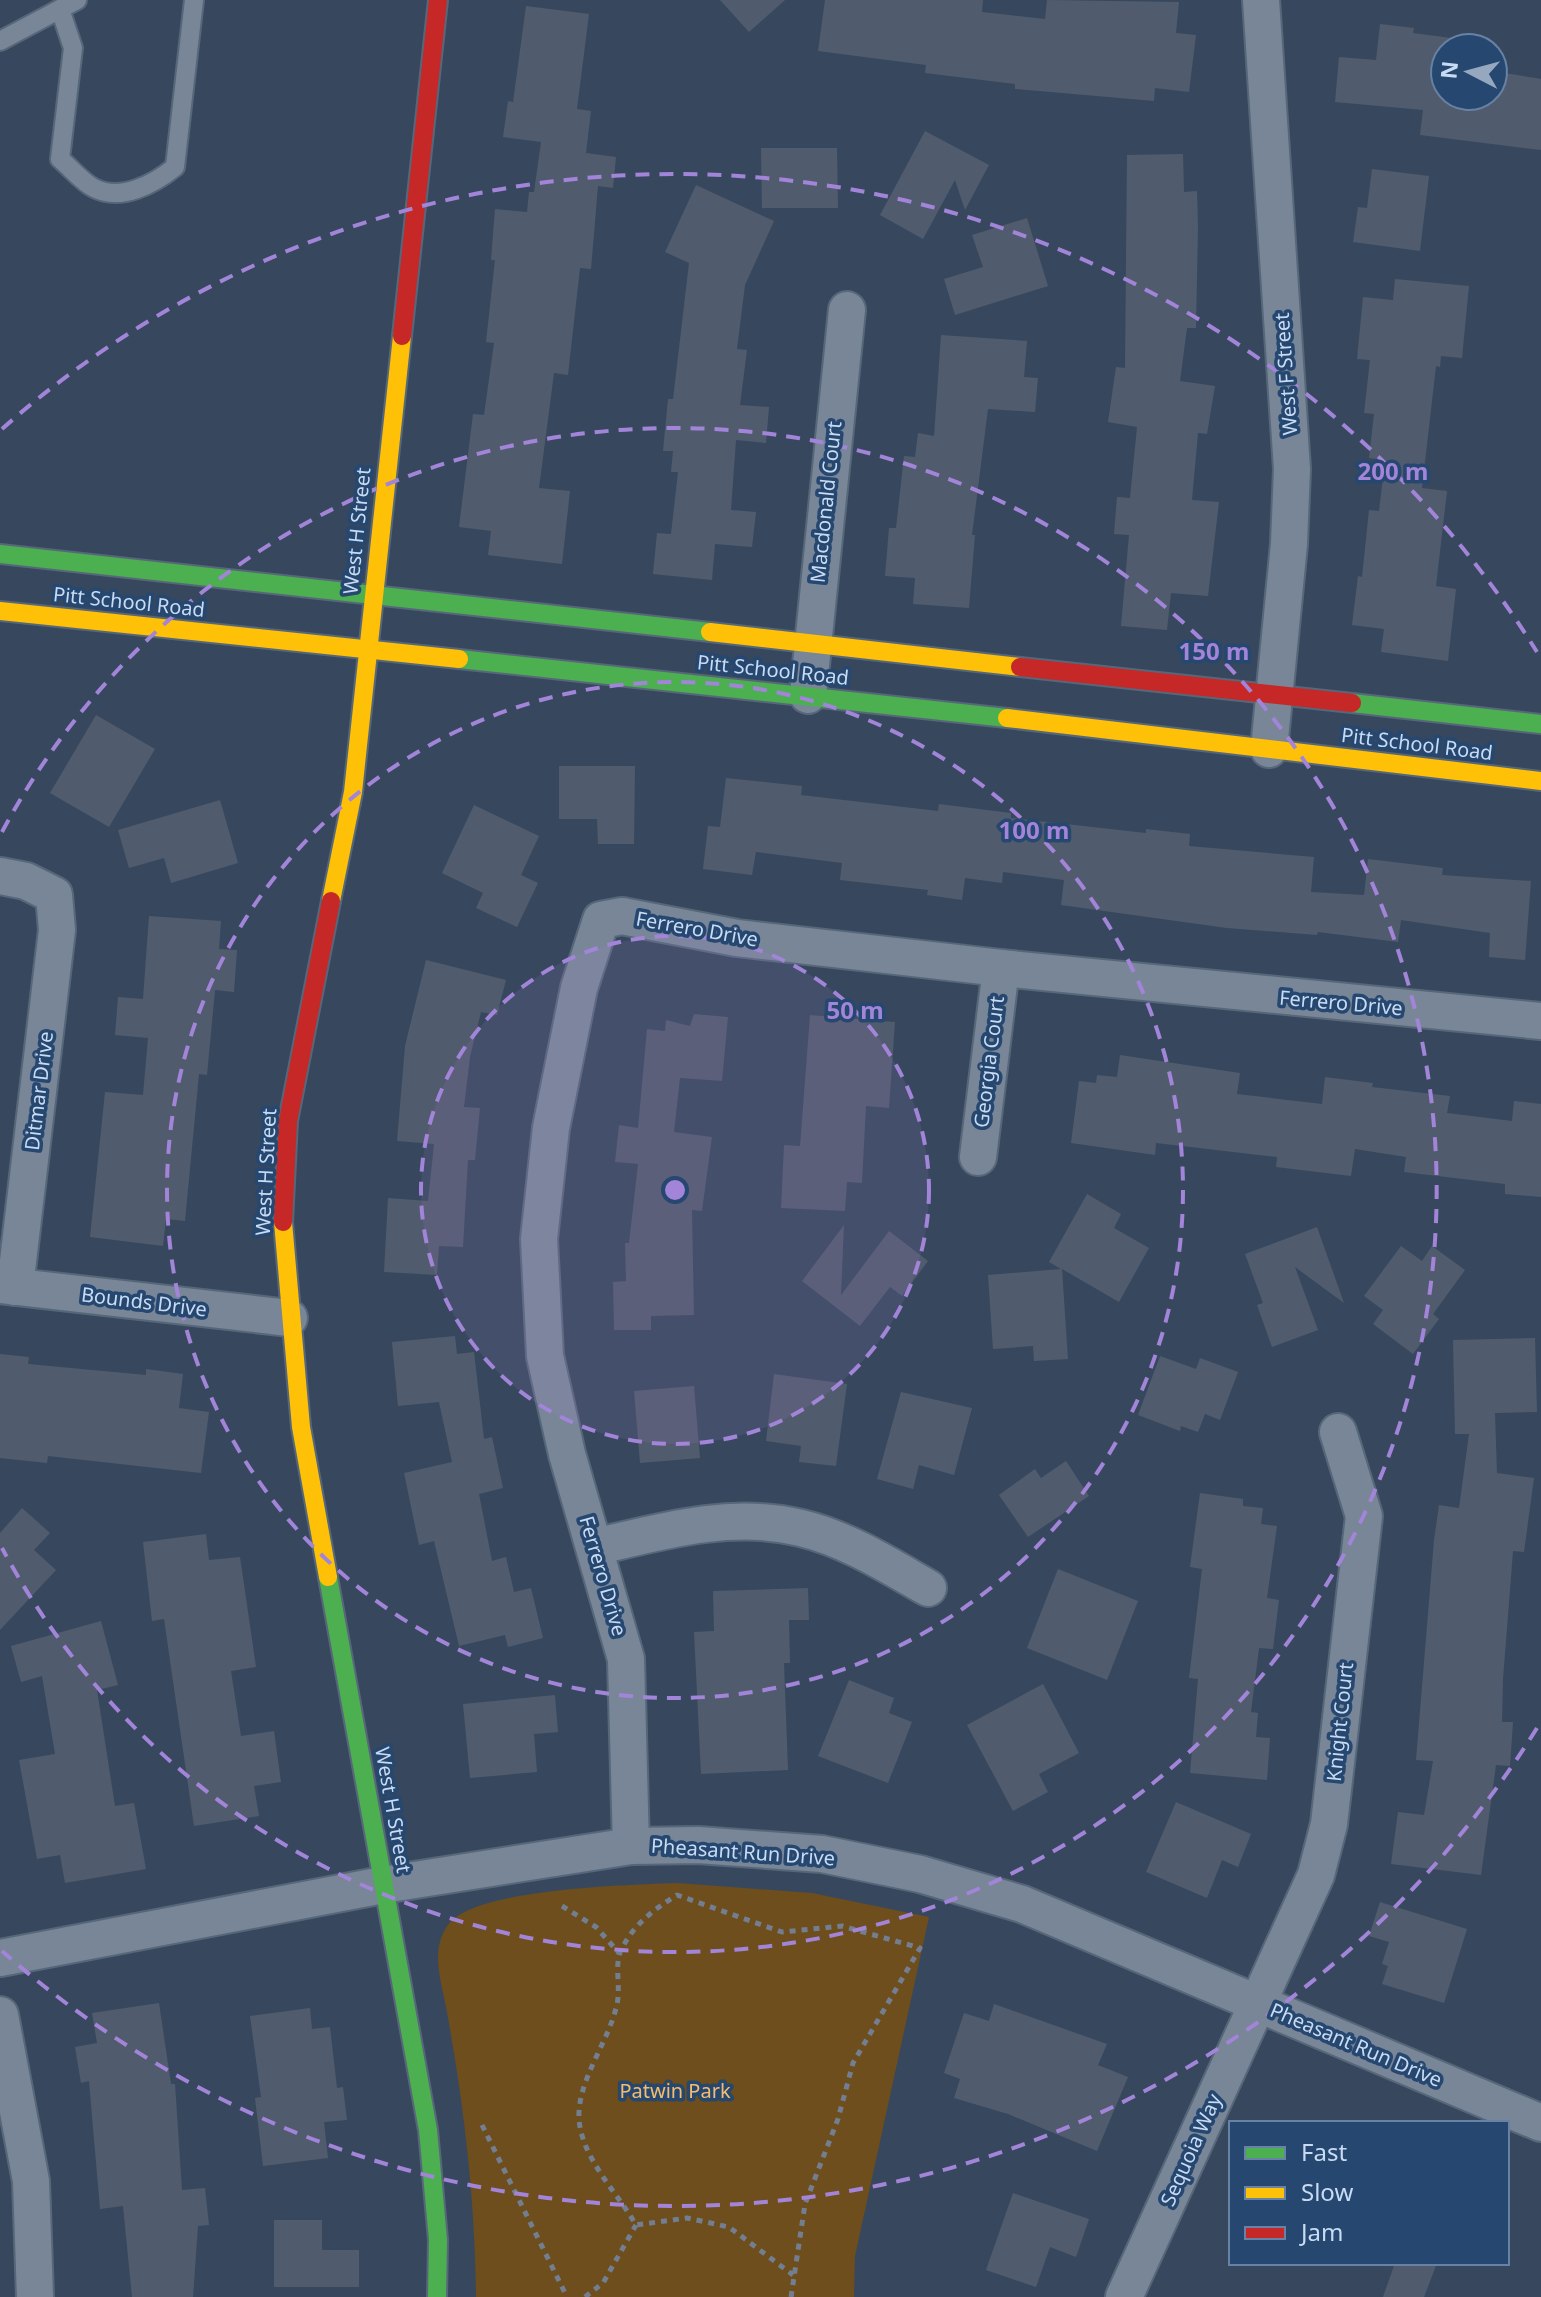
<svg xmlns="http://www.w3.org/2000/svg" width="1541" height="2297" font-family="'Noto Sans',sans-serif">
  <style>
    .green { fill: #6d4e1c }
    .building { fill: #515b6e; fill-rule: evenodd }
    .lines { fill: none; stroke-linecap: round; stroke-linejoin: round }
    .lane-casing { stroke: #57677a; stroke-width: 22 }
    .street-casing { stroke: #57677a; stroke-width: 40 }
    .fast-casing { stroke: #57677a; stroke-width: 22 }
    .slow-casing { stroke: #57677a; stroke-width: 22 }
    .jam-casing { stroke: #57677a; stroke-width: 22 }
    .path { stroke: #737f90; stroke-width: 5; stroke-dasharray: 6 6; stroke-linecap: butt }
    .lane { stroke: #788698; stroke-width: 18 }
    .street { stroke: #788698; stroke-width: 36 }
    .fast { stroke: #4caf50; stroke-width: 18 }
    .slow { stroke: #ffc107; stroke-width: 18 }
    .jam { stroke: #c62828; stroke-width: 18 }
    .ring { fill: none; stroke: #a284d9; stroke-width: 4; stroke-dasharray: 14 10 }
    .labels { text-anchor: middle; stroke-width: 7; stroke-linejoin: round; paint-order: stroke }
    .street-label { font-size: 20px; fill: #c8dbf3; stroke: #26476f }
    .park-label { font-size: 20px; fill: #f4bc70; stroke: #26476f }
    .centre { fill: #a284d9; stroke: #26476f; stroke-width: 4 }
    .ring-label { font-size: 24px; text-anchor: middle; font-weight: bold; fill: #a284d9; stroke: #26476f; stroke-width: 7; stroke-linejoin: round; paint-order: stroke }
  </style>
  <rect width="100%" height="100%" fill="#37485e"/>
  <path class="green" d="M 677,1883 L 812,1893 L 929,1917 L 855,2256 L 854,2297 L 476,2297 C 475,2198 464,2104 446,2007 C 441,1981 430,1949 448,1925 C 474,1888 630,1885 677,1883 Z"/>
  <g class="building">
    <polygon points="720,0 785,0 749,32"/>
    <polygon points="825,0 983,0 982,12 1045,19 1047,0 1179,2 1176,33 1196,35 1189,92 1155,88 1154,101 1015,89 1015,84 925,73 926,65 818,51"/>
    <polygon points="526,6 589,14 577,109 591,111 586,153 616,157 613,188 598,186 591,269 580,268 568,375 554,373 539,488 570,491 562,564 488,555 491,531 459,527 473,414 484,415 494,343 486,342 495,260 491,260 495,209 527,212 529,192 534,192 541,142 503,137 508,101 513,102"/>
    <path d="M 1380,24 L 1414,28 L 1413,33 L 1497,44 L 1493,71 L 1541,79 L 1541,150 L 1420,135 L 1423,110 L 1335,102 L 1339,57 L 1376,60 ZM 1445,48 L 1493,48 L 1493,96 L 1445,96 Z"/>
    <polygon points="925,131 989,165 965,210 955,180 923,239 880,215"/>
    <polygon points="761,148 837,148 838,208 762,208"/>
    <polygon points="1183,154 1184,192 1197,191 1198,226 1196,328 1187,328 1180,381 1215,386 1207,434 1198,433 1192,500 1219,502 1208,596 1171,593 1167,630 1121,626 1129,535 1114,534 1117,497 1130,498 1137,427 1108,422 1116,367 1125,368 1127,155"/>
    <polygon points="1372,169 1429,176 1420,251 1353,242 1358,207 1367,208"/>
    <polygon points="696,185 774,221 745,285 737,349 747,350 740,405 769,407 766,443 736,440 731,510 756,512 752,547 715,544 712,580 653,574 657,533 671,534 678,472 671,472 673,451 663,451 668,399 673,399 689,263 665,252"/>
    <polygon points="1027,218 1048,286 955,315 944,279 983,267 972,235"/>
    <polygon points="1395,279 1469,286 1462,358 1441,356 1440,367 1436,366 1422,488 1447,491 1436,586 1456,589 1448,661 1381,652 1384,629 1352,625 1358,576 1362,577 1369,510 1379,511 1385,460 1369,458 1374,414 1364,413 1370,360 1357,359 1363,297 1393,300"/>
    <polygon points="941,335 1027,341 1024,377 1038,378 1035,412 988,409 972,535 975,535 969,608 913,604 915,578 885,576 889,528 896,528 904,456 915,457 918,433 934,436"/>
    <polygon points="96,715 155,749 109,827 50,793"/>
    <polygon points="559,766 635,766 634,844 598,844 597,819 559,819"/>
    <polygon points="726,778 802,786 801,795 938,811 939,804 1011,813 1011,818 1146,833 1146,829 1190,834 1189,846 1314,857 1311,892 1364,895 1368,859 1443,868 1442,875 1531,881 1525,960 1489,957 1490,933 1401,920 1398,942 1318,932 1317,935 1227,928 1061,905 1064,880 1003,872 1002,883 965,878 962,900 927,895 928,890 840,880 842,863 756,852 752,875 703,869 708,826 720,827"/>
    <polygon points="220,800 238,863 171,883 164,858 129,868 118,830"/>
    <polygon points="474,805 539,836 521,875 538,883 517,927 476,908 483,893 442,873"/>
    <polygon points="149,916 221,921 219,949 237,950 234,992 215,990 207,1075 199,1074 185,1221 166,1219 163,1246 90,1237 105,1092 143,1095 148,1038 115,1035 118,997 143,999"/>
    <polygon points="426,960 506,980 497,1015 481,1012 470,1057 464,1107 480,1108 475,1160 468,1160 463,1247 439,1246 437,1275 384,1272 388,1198 428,1201 434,1144 397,1141 405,1046"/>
    <polygon points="694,1014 728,1017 722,1081 680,1078 674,1132 712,1137 702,1211 692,1210 694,1315 651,1316 651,1330 614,1330 613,1282 626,1281 625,1243 629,1243 638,1164 615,1162 619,1125 638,1128 647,1029 665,1031 666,1020 690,1026"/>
    <polygon points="810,1015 895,1022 889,1108 866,1106 862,1183 847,1182 845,1211 781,1208 784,1145 800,1146"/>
    <polygon points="1120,1055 1240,1073 1237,1094 1322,1104 1325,1077 1373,1083 1372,1087 1450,1096 1447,1113 1512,1121 1514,1101 1541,1104 1541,1197 1505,1194 1505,1184 1404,1172 1406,1157 1355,1149 1351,1176 1276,1167 1277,1157 1156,1143 1155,1155 1071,1143 1079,1081 1096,1083 1097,1075 1117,1077"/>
    <polygon points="1087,1194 1121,1214 1114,1228 1149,1248 1119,1302 1062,1269 1068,1359 1034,1361 1033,1346 993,1349 988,1275 1061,1269 1049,1262"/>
    <polygon points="844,1225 841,1295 889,1231 928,1261 902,1296 890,1287 860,1326 802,1281"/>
    <polygon points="1317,1227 1344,1303 1295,1267 1318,1330 1272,1347 1257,1305 1263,1303 1245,1254"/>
    <polygon points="1401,1246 1422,1261 1432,1246 1465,1270 1433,1314 1439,1319 1413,1354 1373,1324 1383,1310 1364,1296"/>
    <polygon points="455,1336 457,1354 474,1352 484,1439 492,1437 503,1488 479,1494 492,1561 506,1557 514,1592 531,1588 543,1638 508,1647 505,1635 459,1646 434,1541 419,1545 404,1473 452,1462 439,1402 398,1406 392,1342"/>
    <polygon points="1535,1338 1537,1412 1495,1413 1497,1473 1534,1478 1524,1552 1513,1551 1503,1679 1502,1722 1513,1722 1510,1766 1496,1765 1481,1875 1391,1864 1398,1812 1424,1815 1433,1761 1416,1760 1434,1540 1439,1505 1459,1508 1469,1434 1455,1434 1453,1340"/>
    <polygon points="0,1354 29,1357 28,1364 146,1375 146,1369 183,1374 179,1408 209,1412 201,1473 48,1456 47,1463 0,1458"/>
    <polygon points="1160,1356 1196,1369 1200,1358 1238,1372 1220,1420 1205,1414 1198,1432 1181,1426 1180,1431 1138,1415"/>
    <polygon points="774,1374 847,1384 836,1466 799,1462 801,1446 766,1441"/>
    <polygon points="694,1386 700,1458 640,1463 634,1391"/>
    <polygon points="901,1392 972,1408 954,1475 919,1465 913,1489 877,1479"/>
    <polygon points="1066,1461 1089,1496 1028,1537 999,1495 1035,1469 1041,1478"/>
    <polygon points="1200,1493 1243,1499 1243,1506 1263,1508 1261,1524 1277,1526 1267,1598 1279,1600 1273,1649 1259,1648 1251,1712 1258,1713 1256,1737 1270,1738 1267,1780 1190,1773 1198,1679 1189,1678 1202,1569 1190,1567"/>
    <polygon points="22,1508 50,1533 34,1550 56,1570 0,1630 0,1533"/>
    <polygon points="206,1534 209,1560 240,1557 256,1667 231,1671 241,1736 274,1731 281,1782 254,1786 259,1816 194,1826 164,1619 152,1621 143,1542"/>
    <polygon points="1058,1569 1138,1601 1107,1680 1027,1648"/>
    <polygon points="808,1588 809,1620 789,1620 790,1663 784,1663 788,1770 701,1774 694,1632 714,1631 713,1591"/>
    <polygon points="101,1621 118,1685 97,1690 115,1806 134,1803 146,1869 65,1883 60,1855 37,1859 19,1760 55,1754 42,1676 21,1682 11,1646"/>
    <polygon points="849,1680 894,1698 889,1713 912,1722 888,1783 818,1756"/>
    <polygon points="1043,1684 1079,1753 1039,1774 1048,1792 1013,1811 967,1725"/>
    <polygon points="555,1695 558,1732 534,1734 537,1772 470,1778 463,1704"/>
    <polygon points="1176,1802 1251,1834 1238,1867 1222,1860 1207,1898 1146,1872"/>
    <polygon points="1380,1902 1467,1929 1444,2003 1382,1984 1388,1966 1382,1964 1389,1942 1369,1936"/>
    <polygon points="159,2003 171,2084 175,2084 182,2190 205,2188 209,2225 198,2226 193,2297 132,2297 123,2206 100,2209 89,2081 81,2083 75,2047 97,2043 92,2013"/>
    <polygon points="994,2004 1107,2044 1098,2065 1128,2077 1097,2151 1008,2114 954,2098 960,2079 944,2073 964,2013 989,2021"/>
    <polygon points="310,2008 312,2029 330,2027 337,2088 343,2087 347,2120 324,2122 328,2158 263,2166 255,2098 261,2097 250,2016"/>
    <polygon points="1013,2193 1089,2219 1076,2257 1050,2247 1036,2287 986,2270"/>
    <polygon points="274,2220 322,2220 322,2250 359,2250 359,2287 274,2287"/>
    <polygon points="1395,2263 1437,2263 1424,2297 1383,2297"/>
  </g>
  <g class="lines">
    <g class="lane-casing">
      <g id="lane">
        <path d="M 60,9 L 73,48 L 60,159 C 71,168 82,182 94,188 C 121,202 154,184 175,167 L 194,0"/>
        <polyline points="0,41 77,0"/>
      </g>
    </g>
    <g class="street-casing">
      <g id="street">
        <polyline points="1261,0 1292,469 1289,544 1269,749"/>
        <polyline points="808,695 847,310"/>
        <polyline points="0,876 26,881 54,895 57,930 15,1287"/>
        <polyline points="978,1157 1001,968"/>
        <polyline points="0,1285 289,1318"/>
        <path d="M 595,1547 C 662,1531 732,1511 801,1528 C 847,1539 888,1565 928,1588"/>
        <polyline points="631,1846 626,1659 567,1454 545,1356 539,1239 551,1128 579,988 601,920 622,916 737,938 1001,968 1541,1021"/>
        <polyline points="0,1958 383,1885 631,1846 698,1845 822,1854 920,1874 1022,1904 1541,2123"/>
        <polyline points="0,2015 31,2181 35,2297"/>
        <polyline points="1124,2297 1316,1875 1329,1824 1364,1516 1338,1432"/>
      </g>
    </g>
    <g class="fast-casing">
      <g id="fast">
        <polyline points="0,554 710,632"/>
        <polyline points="459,659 1007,718"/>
        <polyline points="1352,703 1541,724"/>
        <polyline points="328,1577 428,2130 438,2240 437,2297"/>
      </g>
    </g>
    <g class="slow-casing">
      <g id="slow">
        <polyline points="0,611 459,659"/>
        <polyline points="710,632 1020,667"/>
        <polyline points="1007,718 1541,781"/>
        <polyline points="331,901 353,792 402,336"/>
        <polyline points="283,1222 301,1427 328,1577"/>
      </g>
    </g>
    <g class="jam-casing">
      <g id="jam">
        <polyline points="402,336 438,0"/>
        <polyline points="1020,667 1352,703"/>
        <polyline points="283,1222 288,1121 331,901"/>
      </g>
    </g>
    <g class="path">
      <polyline points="562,1906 596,1927 619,1953"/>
      <polyline points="482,2125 567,2297"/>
      <polyline points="585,2297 603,2283 636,2225"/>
      <path d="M 791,2297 L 805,2204 L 838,2119 L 853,2063 L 920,1948 L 842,1926 L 782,1932 L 677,1895 C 653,1910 634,1924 621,1950 C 614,1965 621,1987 617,2004 C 609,2042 577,2080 579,2119 C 582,2159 617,2192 636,2225 L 687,2218 L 729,2227 L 793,2275"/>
    </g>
    <use href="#lane" class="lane"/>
    <use href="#street" class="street"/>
    <use href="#fast" class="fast"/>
    <use href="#slow" class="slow"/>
    <use href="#jam" class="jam"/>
  </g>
  <circle cx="675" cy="1190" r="254" fill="#a284d9" fill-opacity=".12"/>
  <g class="ring">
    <circle cx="675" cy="1190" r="254"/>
    <circle cx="675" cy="1190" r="508"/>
    <path d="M2 832A762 762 0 1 1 2 1548"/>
    <path d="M1537 1728A1016 1016 0 0 1 2 1951M2 429A1016 1016 0 0 1 1537 652"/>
  </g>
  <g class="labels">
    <g class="street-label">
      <text transform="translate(1286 374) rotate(-94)" y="7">West F Street</text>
      <text transform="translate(826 502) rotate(-84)" y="7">Macdonald Court</text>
      <text transform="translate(357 531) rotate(-84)" y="7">West H Street</text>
      <text transform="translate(129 602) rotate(6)" y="7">Pitt School Road</text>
      <text transform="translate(773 670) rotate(6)" y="7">Pitt School Road</text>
      <text transform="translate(1417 744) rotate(7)" y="7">Pitt School Road</text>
      <text transform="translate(697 929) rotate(10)" y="7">Ferrero Drive</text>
      <text transform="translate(1341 1003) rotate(5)" y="7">Ferrero Drive</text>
      <text transform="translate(989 1062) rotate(-83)" y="7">Georgia Court</text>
      <text transform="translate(39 1091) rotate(-83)" y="7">Ditmar Drive</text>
      <text transform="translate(266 1172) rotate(-87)" y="7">West H Street</text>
      <text transform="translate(144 1302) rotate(7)" y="7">Bounds Drive</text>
      <text transform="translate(603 1576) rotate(74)" y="7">Ferrero Drive</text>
      <text transform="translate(1340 1722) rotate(-84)" y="7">Knight Court</text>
      <text transform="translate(393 1810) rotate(80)" y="7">West H Street</text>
      <text transform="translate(743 1852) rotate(4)" y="7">Pheasant Run Drive</text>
      <text transform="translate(1356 2045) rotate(23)" y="7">Pheasant Run Drive</text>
      <text transform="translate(1191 2150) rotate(-66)" y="7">Sequoia Way</text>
    </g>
    <g class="park-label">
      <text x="675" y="2098">Patwin Park</text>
    </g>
  </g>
  <circle cx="675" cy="1190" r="12" class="centre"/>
  <g class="ring-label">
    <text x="1393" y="480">200 m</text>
    <text x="1214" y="660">150 m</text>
    <text x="1034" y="839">100 m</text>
    <text x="855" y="1019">50 m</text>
  </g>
  <rect x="1229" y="2121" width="280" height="144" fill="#26476f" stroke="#6782a4" stroke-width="2"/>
  <rect x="1245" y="2147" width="40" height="12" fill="#4caf50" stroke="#6782a4" stroke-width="2"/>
  <text x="1301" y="2161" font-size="24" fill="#c8dbf3">Fast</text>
  <rect x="1245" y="2187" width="40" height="12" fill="#ffc107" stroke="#6782a4" stroke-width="2"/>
  <text x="1301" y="2201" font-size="24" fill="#c8dbf3">Slow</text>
  <rect x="1245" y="2227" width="40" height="12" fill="#c62828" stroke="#6782a4" stroke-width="2"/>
  <text x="1301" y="2241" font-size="24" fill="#c8dbf3">Jam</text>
  <g transform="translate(1469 72) rotate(276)"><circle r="38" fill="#26476f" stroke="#6782a4" stroke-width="2"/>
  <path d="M0-6L14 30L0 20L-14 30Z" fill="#95a8bf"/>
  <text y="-12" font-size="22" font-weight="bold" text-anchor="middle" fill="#c8dbf3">N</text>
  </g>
</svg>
